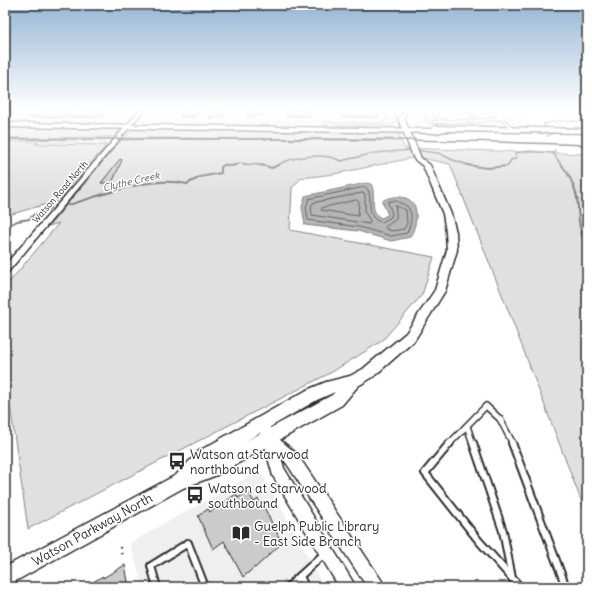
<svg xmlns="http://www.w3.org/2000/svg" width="592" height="592" font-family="Delius,sans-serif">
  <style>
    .built { fill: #efefef }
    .green { fill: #e0e0e0; stroke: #868686 }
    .water { fill: #b6b6b6; stroke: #7e7e7e }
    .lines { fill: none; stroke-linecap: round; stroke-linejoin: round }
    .shore { stroke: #636363; stroke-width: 1 }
    .stream-far2 { stroke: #7e7e7e; stroke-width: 1.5 }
    .stream-far1 { stroke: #7e7e7e; stroke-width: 2 }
    .stream { stroke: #7e7e7e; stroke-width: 2.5 }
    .building { fill: #cbcbcb; stroke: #2b2b2b }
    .service-far2-casing { stroke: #2b2b2b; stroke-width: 4 }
    .service-far1-casing { stroke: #2b2b2b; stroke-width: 8 }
    .service-casing { stroke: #2b2b2b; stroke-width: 10 }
    .minor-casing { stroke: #2b2b2b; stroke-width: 3 }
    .tertiary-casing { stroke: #2b2b2b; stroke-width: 3 }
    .secondary-casing { stroke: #2b2b2b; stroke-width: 3 }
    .primary-casing { stroke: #2b2b2b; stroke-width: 3 }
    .path-far1 { stroke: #2b2b2b; stroke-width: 1; stroke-dasharray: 0.5 1.5; stroke-linecap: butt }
    .path { stroke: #2b2b2b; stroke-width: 2.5; stroke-dasharray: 1.5 4.5; stroke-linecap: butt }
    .service-far2 { stroke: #fff; stroke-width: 2.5 }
    .service-far1 { stroke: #fff; stroke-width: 5 }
    .service { stroke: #fff; stroke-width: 6 }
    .minor { fill: #fff; fill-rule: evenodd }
    .tertiary { fill: #fff; fill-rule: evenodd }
    .secondary { fill: #fff; fill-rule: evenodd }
    .primary { fill: #fff; fill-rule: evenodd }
    .rail { stroke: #2b2b2b; stroke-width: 1.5 }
    .labels { text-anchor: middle; stroke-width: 3; stroke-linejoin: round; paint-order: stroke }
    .far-street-label { font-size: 9px; fill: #2b2b2b; stroke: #fff }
    .far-water-label { font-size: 10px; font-style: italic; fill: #5c5c5c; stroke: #fff }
    .near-poi-label { font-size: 13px; fill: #2b2b2b; stroke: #fff; text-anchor: start }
    .near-street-label { font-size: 13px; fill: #2b2b2b; stroke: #fff }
  </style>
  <rect width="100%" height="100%" fill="#fff"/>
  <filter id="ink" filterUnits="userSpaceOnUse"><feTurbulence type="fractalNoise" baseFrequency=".025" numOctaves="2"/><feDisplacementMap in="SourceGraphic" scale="8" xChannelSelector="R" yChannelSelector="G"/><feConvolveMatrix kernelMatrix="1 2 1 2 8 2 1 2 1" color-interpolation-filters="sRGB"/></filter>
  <g filter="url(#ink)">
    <g class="built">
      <polygon points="5,110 393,110 398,121 389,126 5,122"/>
      <polygon points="407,110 510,110 526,127 414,123"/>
      <polygon points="111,140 107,145 34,144 38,141"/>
      <polygon points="260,470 320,579 311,587 143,587 130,543"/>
    </g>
    <g class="green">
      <polygon points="383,110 394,110 397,119 395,124 390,125 327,126 323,124 325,121 330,121 331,123 383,123 383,121 387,118"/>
      <polygon points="5,127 115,129 118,130 118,132 113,137 5,138"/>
      <polygon points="133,129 393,132 400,135 400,139 124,138"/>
      <polygon points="244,139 401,141 405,148 587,154 587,516 512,320 450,164 417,157 334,174 301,178 292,188 290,230 434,257 422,295 382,341 332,372 28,529 6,378 5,378 5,287 59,223 49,226 121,140"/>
      <polygon points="5,141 38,141 35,144 107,145 57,201 5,216"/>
    </g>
    <path class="water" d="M 366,183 L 371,184 C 377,195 368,211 381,218 L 388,215 L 382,201 C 391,195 410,194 415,207 C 418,217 415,228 410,237 L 391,241 L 358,231 L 305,225 L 302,207 L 305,196 Z"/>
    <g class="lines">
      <g class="shore">
        <path d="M 366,187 C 375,196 363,219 382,222 L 391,217 L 392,213 L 388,203 L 389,201 L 396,201 L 407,206 C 414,215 411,223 407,233 L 391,236 L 359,227 L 308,220 L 306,207 L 309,199 Z"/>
        <polygon points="363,193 365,194 365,212 370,221 369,224 312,215 311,207 313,203"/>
        <polygon points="357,200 359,202 358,216 321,210 322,208"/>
        <polygon points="396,206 406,210 407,223 404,229 392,231 386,229 385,227 396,219"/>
      </g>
      <g class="stream-far2">
        <polyline points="546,128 543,124 557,121 587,121"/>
        <polyline points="547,136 551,134"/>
        <polyline points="553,153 562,166"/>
        <polyline points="223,166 225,164 229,166"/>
        <path d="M 232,166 L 242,163 C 248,167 256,162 263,166"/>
        <path d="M 276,166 C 291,156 325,152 341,161 L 375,153 L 413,150 L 438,153 L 453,160 L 471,166"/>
        <polyline points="507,166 511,160 517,158 515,153 530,151 553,153 555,150"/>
      </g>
      <g class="stream-far1">
        <polyline points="226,165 230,166 236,165"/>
        <polyline points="244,165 252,165"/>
        <polyline points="261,165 272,168 278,165"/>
        <polyline points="467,165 487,168 507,166 508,165"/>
        <path d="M 562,165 C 568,173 573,183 576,193 C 580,208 576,222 583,237"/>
        <path d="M 68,205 C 104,195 150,175 187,184 L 200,177 L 221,173 L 221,167 L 224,165"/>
        <polyline points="5,228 17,221 30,219 34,214 42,213 51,208"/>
      </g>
      <polyline class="stream" points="583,236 587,245"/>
    </g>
    <g class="building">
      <polygon points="36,110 109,110 101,117 27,117"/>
      <polygon points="184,110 199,110 195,117 180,117"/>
      <polygon points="214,110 225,110 223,116 209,118"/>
      <polygon points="248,110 264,110 262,116 247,116"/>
      <polygon points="287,110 309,110 309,116 286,116"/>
      <polygon points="340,110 376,110 379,117 342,117"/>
      <polygon points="120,159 122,160 112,183 101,183"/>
      <polygon points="248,491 254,502 258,499 263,508 264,507 282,543 255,568 255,567 243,577 224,541 213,549 198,516 208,509 210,512 217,507 217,508 236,494 238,498"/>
      <polygon points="125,565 129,587 95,587 93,582 103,576 103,578"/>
    </g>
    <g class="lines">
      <g class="service-far2-casing">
        <g id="service-far2">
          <polyline points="5,110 33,110"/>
          <polyline points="421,110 429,122 479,121 469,110"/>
          <polyline points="433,110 441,122"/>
          <polyline points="484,110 501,118 513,130"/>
          <polyline points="117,113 120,110"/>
          <polyline points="479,121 500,118"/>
        </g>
      </g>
      <g class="service-far1-casing">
        <g id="service-far1">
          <polyline points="467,426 473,444"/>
          <polyline points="449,444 486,406 500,419 513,444"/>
        </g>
      </g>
      <g class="service-casing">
        <g id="service">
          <polyline points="450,443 425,473 479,541 520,587"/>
          <polyline points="473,443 503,531 512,578"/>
          <polyline points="512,443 566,587"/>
          <polyline points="157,587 151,566 188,543 205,587"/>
          <polyline points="288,587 300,576"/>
          <polyline points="305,587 300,576 324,554"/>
        </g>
      </g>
      <g class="minor-casing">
        <polygon id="minor" points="140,110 144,110 8,272 5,273 5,265"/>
      </g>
      <g class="tertiary-casing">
        <polygon id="tertiary" points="262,417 266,419 273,434 297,454 382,581 384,587 367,587 287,464 281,457 284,468 356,587 339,587 273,476 263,439 256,423 258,419"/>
      </g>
      <g class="secondary-casing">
        <path id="secondary" d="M 403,113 L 406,115 L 404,118 L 421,158 L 430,165 L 451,214 L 456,232 L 457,250 L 445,291 L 414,341 L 373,377 L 358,386 L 342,405 L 217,475 L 183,488 L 5,587 L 5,567 L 176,475 L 199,451 L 307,390 L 326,382 L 350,376 L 363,369 L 406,333 L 435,290 L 447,250 L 446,232 L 443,214 L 423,166 L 414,159 L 398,118 ZM 335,392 L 332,395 L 246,441 L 317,400 Z"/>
      </g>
      <g class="primary-casing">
        <polygon id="primary" points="5,123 432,129 433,127 435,126 587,129 587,133 444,131 437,133 5,127"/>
      </g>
      <g class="path-far1">
        <polyline points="519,123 533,110"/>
        <polyline points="37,142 107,141"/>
      </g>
      <polyline class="path" points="120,547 122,557"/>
      <use href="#service-far2" class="service-far2"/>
      <use href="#service-far1" class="service-far1"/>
      <use href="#service" class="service"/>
      <use href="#minor" class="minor"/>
      <use href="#tertiary" class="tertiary"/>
      <use href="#secondary" class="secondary"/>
      <use href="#primary" class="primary"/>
      <path class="rail" d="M 5,139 C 199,139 393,137 587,145"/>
    </g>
  </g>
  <linearGradient id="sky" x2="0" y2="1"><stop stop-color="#94b5d4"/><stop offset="0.57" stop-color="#fff"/><stop offset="1" stop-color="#fff" stop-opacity="0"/></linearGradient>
  <rect width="592" height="192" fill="url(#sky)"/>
  <defs>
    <g id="bus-bare" transform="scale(1.38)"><path d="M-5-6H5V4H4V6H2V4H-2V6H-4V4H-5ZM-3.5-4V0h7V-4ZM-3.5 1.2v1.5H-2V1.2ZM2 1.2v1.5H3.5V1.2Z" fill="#2b2b2b" stroke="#fff" stroke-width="2.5" paint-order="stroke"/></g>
    <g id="library-bare" transform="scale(1.38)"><path d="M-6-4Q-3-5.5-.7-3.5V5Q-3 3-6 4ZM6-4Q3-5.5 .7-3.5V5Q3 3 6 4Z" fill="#2b2b2b" stroke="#fff" stroke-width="2.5" paint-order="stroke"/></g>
  </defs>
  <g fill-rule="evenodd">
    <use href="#bus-bare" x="177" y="461"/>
    <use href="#bus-bare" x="195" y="495"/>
    <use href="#library-bare" x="241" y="533"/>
  </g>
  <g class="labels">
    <g class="far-street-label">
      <text transform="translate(60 192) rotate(-49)" y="3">Watson Road North</text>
    </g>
    <g class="far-water-label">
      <text transform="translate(131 181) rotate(-13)" y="4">Clythe Creek</text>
    </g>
    <g class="near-poi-label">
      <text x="190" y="459">Watson at Starwood<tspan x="190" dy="15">northbound</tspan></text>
      <text x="208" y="493">Watson at Starwood<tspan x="208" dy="15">southbound</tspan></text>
      <text x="254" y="531">Guelph Public Library<tspan x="254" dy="15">- East Side Branch</tspan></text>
    </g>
    <g class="near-street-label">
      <text transform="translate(92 529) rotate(-29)" y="5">Watson Parkway North</text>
    </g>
  </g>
  <rect width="592" height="592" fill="none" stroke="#fff" stroke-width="20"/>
  <rect x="10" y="10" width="572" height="572" fill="none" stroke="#2b2b2b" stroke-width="1.5" filter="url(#ink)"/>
</svg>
